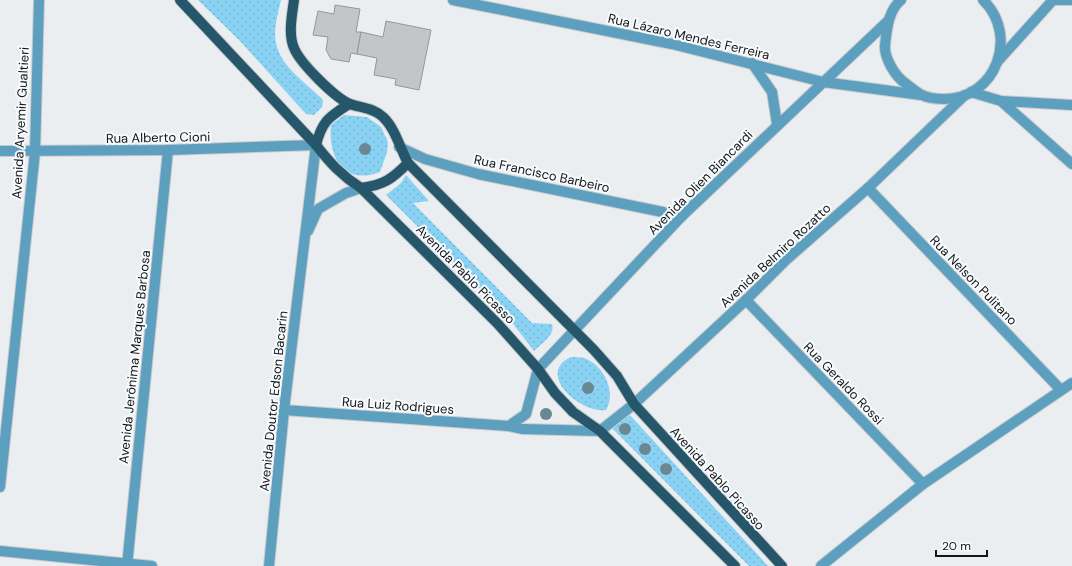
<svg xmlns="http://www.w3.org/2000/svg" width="1072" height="566" font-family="'DM Sans',sans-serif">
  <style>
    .grass { fill: url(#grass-dots) }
    .building { fill: #c3c6c8; stroke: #95989a }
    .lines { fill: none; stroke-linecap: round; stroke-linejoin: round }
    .minor-casing { stroke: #c8cbcd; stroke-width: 12 }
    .tertiary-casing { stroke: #c8cbcd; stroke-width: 12 }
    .primary-casing { stroke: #c8cbcd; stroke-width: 12 }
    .minor { stroke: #5c9fbe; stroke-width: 10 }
    .tertiary { stroke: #5c9fbe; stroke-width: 10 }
    .primary { stroke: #26566a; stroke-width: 10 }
    .tree { fill: #698894 }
    .labels { text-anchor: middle; stroke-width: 4; stroke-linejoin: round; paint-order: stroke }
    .street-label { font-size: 13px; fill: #141516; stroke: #f7fbfd }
  </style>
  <defs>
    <pattern id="grass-dots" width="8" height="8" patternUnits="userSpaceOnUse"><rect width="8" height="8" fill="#8ad2f3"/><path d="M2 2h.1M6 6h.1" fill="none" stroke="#76b3d0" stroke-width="1.8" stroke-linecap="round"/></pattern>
  </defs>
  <rect width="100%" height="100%" fill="#eaeef0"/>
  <g class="grass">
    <path d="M 198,0 L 281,0 C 278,13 273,30 276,43 C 281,68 307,83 323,100 L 322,107 L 314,115 L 306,114 L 240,41 Z"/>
    <path d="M 344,115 L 367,117 L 381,127 L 388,142 L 387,152 L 380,172 C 343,186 328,157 331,125 Z"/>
    <path d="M 406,175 L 429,201 L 413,203 L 532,323 L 552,324 C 556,334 541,344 534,351 L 507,316 L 386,195 L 401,183 Z"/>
    <path d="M 571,357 C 575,357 580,357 584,358 C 603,364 617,392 606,410 C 580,414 535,373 571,357 Z"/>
    <polygon points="630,415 768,566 749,566 612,428"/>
  </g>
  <g class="building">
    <polygon points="335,5 360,9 356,32 361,32 357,54 351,53 349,62 331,59 326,50 328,37 313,35 318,11 334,14"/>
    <polygon points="386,21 431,30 419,90 395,85 396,79 374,75 377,58 357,54 361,32 383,37"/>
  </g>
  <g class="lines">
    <g class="minor-casing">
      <g id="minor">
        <polyline points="1053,0 1072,0"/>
        <polyline points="971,92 1001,101 1072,105"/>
        <polyline points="1001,101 1072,164"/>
        <polyline points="399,147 425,159 478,174 682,216"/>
        <polyline points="0,151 168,150 316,145"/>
        <polyline points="868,188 1061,390"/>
        <polyline points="746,300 923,484"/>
        <polyline points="284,410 509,426 522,429 600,431"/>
        <polyline points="509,426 526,414 538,369"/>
        <polyline points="0,487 35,152 39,0"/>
        <polyline points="0,551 152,566"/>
        <polyline points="127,566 168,150"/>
        <polyline points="821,566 923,484 1072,383"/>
      </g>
    </g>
    <g class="tertiary-casing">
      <g id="tertiary">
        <polyline points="453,0 672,44 823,82 921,95"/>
        <path d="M 901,0 C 888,11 887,29 885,45 C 884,58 895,76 905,83 C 910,87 915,91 920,94 C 927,98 936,99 944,99 C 997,99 1019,35 983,0"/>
        <polyline points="998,61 1053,0"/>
        <polyline points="752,63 772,92 777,124"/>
        <polyline points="308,231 318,209 346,193 361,188"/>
        <polyline points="538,369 682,216 888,21"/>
        <polyline points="600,431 634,404 746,300 786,260 868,188 965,95"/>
        <polyline points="269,566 284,410 316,145"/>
      </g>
    </g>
    <g class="primary-casing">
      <g id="primary">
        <path d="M 180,0 L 316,145 C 330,163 342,176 361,188 L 497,323 L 538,369 L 555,393 L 573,412 L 600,431 L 735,566"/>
        <path d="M 294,0 C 292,15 288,34 294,48 C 300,63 335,98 350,104 C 361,108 374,108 383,117 C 395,128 400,148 408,163 L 594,350 L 617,376 L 634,404 L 782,566"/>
        <path d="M 316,145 C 322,121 329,117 349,104"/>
        <path d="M 361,188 C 384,185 392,179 408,163"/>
      </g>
    </g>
    <use href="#minor" class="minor"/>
    <use href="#tertiary" class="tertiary"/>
    <use href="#primary" class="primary"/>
  </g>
  <g class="tree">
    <circle cx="365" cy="149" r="6"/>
    <circle cx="588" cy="388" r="6"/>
    <circle cx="546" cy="414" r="6"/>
    <circle cx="625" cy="429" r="6"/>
    <circle cx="645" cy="449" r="6"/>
    <circle cx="666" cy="469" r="6"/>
  </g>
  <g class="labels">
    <g class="street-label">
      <text transform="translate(689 36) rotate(13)" y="5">Rua Lázaro Mendes Ferreira</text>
      <text transform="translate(20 123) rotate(-87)" y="5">Avenida Aryemir Gualtieri</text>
      <text transform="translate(158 137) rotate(-1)" y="5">Rua Alberto Cioni</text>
      <text transform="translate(542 173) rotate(12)" y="5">Rua Francisco Barbeiro</text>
      <text transform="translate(700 182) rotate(-45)" y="5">Avenida Olien Biancardi</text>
      <text transform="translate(775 255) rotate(-43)" y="5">Avenida Belmiro Rozatto</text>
      <text transform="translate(466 274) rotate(45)" y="5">Avenida Pablo Picasso</text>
      <text transform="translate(974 280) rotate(46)" y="5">Rua Nelson Pulitano</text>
      <text transform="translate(134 357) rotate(-84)" y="5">Avenida Jerônima Marques Barbosa</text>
      <text transform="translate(844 383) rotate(46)" y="5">Rua Geraldo Rossi</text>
      <text transform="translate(273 401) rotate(-84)" y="5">Avenida Doutor Edson Bacarin</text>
      <text transform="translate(398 405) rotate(4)" y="5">Rua Luiz Rodrigues</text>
      <text transform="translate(718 478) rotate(48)" y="5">Avenida Pablo Picasso</text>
    </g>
  </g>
  <path d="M936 550v6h51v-6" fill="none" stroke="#141516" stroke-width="2"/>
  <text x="942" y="550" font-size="12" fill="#141516" stroke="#f7fbfd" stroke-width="3" paint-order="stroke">20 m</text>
</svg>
